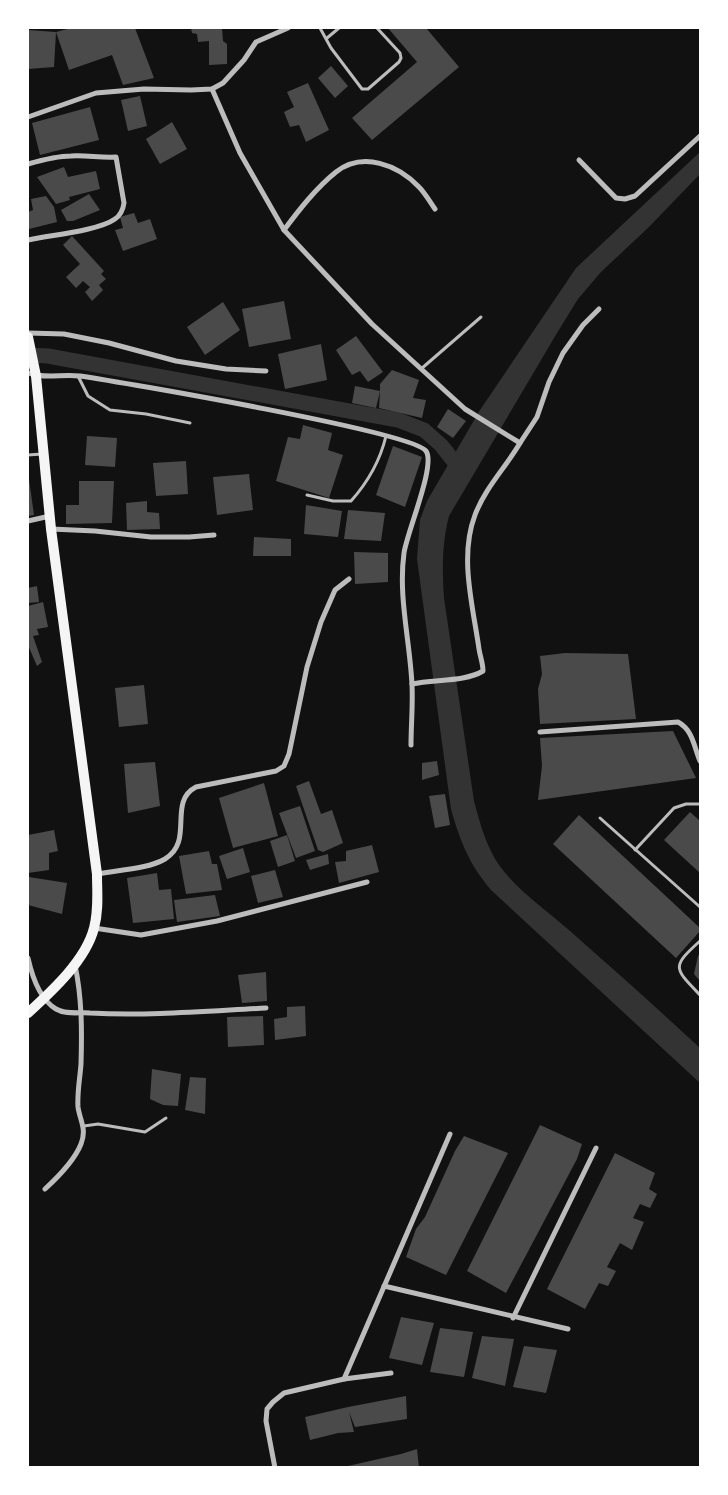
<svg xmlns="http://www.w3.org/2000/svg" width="728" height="1495" font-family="Cabin,sans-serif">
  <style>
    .water { fill: #333 }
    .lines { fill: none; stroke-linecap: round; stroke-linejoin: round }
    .canal { stroke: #333; stroke-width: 15 }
    .building { fill: #4a4a4a }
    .service { stroke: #bcbcbc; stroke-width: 3 }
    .minor { stroke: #bcbcbc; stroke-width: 5 }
    .secondary { stroke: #f5f5f5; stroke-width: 10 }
  </style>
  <rect width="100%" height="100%" fill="#111"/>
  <path class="water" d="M 700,152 L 700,174 L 649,227 L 601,272 L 578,299 L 557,333 L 449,516 C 442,543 442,570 444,598 L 474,801 C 480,823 486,846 499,865 C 517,890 546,910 569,930 C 613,969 657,1008 700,1048 L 700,1083 L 491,890 C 469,864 460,841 451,809 L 417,559 L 420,520 L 427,501 L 480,410 L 576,268 Z"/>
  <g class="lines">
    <polyline class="canal" points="28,355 48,356 398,420 424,430 441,445 460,469"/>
  </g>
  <g class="building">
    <polygon points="71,28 135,28 154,78 123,85 112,55 69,70 56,32"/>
    <polygon points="191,28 222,28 223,41 227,44 227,64 209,65 209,41 198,42 197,34 192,33"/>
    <polygon points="388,28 426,28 459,67 372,140 352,118 417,62"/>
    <polygon points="28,30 56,32 54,67 28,69"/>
    <polygon points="331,66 348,86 335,98 318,78"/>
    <polygon points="308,83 329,130 306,142 299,125 290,127 284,112 294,107 287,92"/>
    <polygon points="140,96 147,126 128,131 121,100"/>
    <polygon points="90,107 99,140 40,155 32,123"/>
    <polygon points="172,122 187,149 160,164 146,139"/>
    <polygon points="64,167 68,177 96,171 100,189 69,197 70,200 56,204 37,177"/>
    <polygon points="89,194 100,210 73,221 67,221 61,210"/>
    <polygon points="46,196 54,207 57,222 29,229 28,212 33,210 31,199"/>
    <polygon points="134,213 138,223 150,219 157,239 123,251 115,230 123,228 120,217"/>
    <polygon points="72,236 104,271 101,274 106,279 99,285 103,290 92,301 85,292 90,287 83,281 76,288 66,277 80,264 63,245"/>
    <polygon points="284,301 291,339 249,347 242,309"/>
    <polygon points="223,302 240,330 205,355 187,327"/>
    <polygon points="356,336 383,372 368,382 360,371 352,375 336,350"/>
    <polygon points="321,344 327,380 285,389 278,354"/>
    <polygon points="392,370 419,380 413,398 426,400 422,418 379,408 380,391 376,408 352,403 355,386 380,391 380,384"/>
    <polygon points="448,409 466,421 453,438 437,427"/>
    <polygon points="303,425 332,433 328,450 343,455 329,498 276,481 288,437 300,439"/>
    <polygon points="87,436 117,438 115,467 85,465"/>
    <polygon points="393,446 422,457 405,507 376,495"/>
    <polygon points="186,461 188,494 156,496 153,463"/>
    <polygon points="28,472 34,515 28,516"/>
    <polygon points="249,474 253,510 217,515 213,477"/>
    <polygon points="79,481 114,481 112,523 66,524 66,505 79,505"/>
    <polygon points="147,501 147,512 159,513 160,529 127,530 126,503"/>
    <polygon points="306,505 342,511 338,537 304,534"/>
    <polygon points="348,510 385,513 381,541 344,539"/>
    <polygon points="254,537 291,539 291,556 253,556"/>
    <polygon points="354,552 388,553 388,582 355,584"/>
    <polygon points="37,586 39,602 28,603 28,588"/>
    <polygon points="43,602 48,627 37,629 39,635 33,636 42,662 37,666 28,645 28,606"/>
    <polygon points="565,653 628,654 636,719 540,724 538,689 542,674 540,656"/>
    <polygon points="144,685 148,724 119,727 115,688"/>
    <polygon points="673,731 696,778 538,800 542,766 540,738"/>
    <polygon points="437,761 439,775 422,780 422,763"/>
    <polygon points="155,762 160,806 128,813 124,764"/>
    <polygon points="309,781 321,814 332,810 343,843 323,852 318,850 296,786"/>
    <polygon points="264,783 278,836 233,848 219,798"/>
    <polygon points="445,794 450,825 435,828 429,796"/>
    <polygon points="300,806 315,851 296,858 279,813"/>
    <polygon points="690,812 700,821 700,873 664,840"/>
    <polygon points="579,815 700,928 700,931 676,958 553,844"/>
    <polygon points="54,830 58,851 49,853 49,870 28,873 28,835"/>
    <polygon points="287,835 295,861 278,867 270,841"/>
    <polygon points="372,845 379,872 339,883 335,862 346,861 346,851"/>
    <polygon points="243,848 250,872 227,879 219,856"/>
    <polygon points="209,851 212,864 217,864 222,890 186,894 179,856"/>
    <polygon points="328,854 329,864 310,870 306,860"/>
    <polygon points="275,870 283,897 258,903 251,876"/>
    <polygon points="157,873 159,890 171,889 174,919 133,923 127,878"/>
    <polygon points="29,877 67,883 62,914 28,905"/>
    <polygon points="215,895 220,916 177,922 174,900"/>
    <polygon points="700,954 700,981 694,974 698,956"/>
    <polygon points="266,972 267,1001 242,1003 238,975"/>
    <polygon points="305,1006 306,1036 275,1040 274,1019 287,1017 287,1007"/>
    <polygon points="263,1016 264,1045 228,1047 227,1017"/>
    <polygon points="152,1069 181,1074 178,1106 163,1105 150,1099"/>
    <polygon points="190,1077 206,1078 205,1114 185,1110"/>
    <polygon points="540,1125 582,1144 577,1159 506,1293 467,1271"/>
    <polygon points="464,1136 508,1153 446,1275 406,1257 416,1229 425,1217 455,1151"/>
    <polygon points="615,1153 655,1173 649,1189 657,1194 650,1208 640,1204 633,1218 644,1222 632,1250 620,1243 607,1267 616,1271 608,1286 599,1283 585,1309 547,1289"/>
    <polygon points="401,1317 434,1323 422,1365 389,1358"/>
    <polygon points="440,1328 473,1332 464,1377 430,1372"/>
    <polygon points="482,1336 514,1339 505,1386 472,1378"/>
    <polygon points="524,1346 557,1350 546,1393 513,1387"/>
    <polygon points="406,1396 407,1419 355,1427 349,1412 354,1432 338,1433 310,1440 305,1417 348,1407"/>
    <polygon points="417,1449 419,1468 339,1468 401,1454"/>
  </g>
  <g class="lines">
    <g class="service">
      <polyline points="320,28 331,48 362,89 368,89 399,62 401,58 400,53 377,28"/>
      <polyline points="327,38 339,28"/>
      <polyline points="421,369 481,317"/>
      <polyline points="78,376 88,396 110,410 146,414 190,423"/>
      <polyline points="28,455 42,454"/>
      <path d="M 307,495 L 333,501 L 351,501 C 368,482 380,461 386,436"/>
      <polyline points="600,818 700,907"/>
      <polyline points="635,850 674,808 686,804 700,804"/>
      <path d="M 700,941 C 671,967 674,968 700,995"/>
      <polyline points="84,1126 98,1124 145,1132 166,1118"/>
    </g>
    <g class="minor">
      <path d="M 212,89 L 240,153 L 284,230 L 372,324 L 465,409 L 520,443 C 506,467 485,488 475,515 C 459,557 473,606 479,649 C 480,656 483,663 483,671 C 465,682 434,679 412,684"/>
      <polyline points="28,117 96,93 144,89 191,90 212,89 223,83 244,60 256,42 288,28"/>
      <polyline points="579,160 616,198 625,199 635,196 700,136"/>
      <path d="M 28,164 C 42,160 57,156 71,156 C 86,155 101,158 116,157 L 124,203 C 123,210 121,215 115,219 C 98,231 50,235 28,240"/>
      <path d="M 284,230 C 299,210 316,188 336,172 C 363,151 398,165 419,187 C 425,193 430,202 435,209"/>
      <polyline points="28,333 64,334 109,343 176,361 226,369 266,371"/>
      <path d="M 28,373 C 44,379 62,374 80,376 C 121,382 413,432 426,451 C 436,465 407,532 404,553 C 398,597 410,641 412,685 C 413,705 411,725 411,745"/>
      <polyline points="520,443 537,417 549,382 563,353 583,325 599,309"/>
      <polyline points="28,521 50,516"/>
      <polyline points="51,529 95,531 151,537 189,537 214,535"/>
      <path d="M 540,732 L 678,722 C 693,730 694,747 700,761"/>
      <path d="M 97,874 C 117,870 148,869 165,859 C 195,841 167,802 196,787 L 276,771 L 284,766 L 289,754 L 307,667 L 321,622 L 335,590 L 349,579"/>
      <polyline points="94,928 141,935 217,921 367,882"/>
      <path d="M 28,958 C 32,976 39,999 56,1009 C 66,1015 79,1012 90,1013 C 149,1016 207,1011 266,1008"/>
      <path d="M 45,1189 C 57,1178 75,1159 81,1144 C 87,1129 80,1121 78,1107 C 77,1093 80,1078 81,1064 C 82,1031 82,998 75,965"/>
      <polyline points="384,1286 568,1329"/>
      <polyline points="513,1318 596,1148"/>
      <polyline points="344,1379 450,1134"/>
      <polyline points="275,1468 266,1421 267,1409 273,1402 284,1393 344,1379 391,1373"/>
    </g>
    <path class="secondary" d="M 28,337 L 36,376 L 51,529 L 97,874 C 97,892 99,910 94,928 C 86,960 52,991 28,1013"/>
  </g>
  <rect width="728" height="1495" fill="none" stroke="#ffffff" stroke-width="58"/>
</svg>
